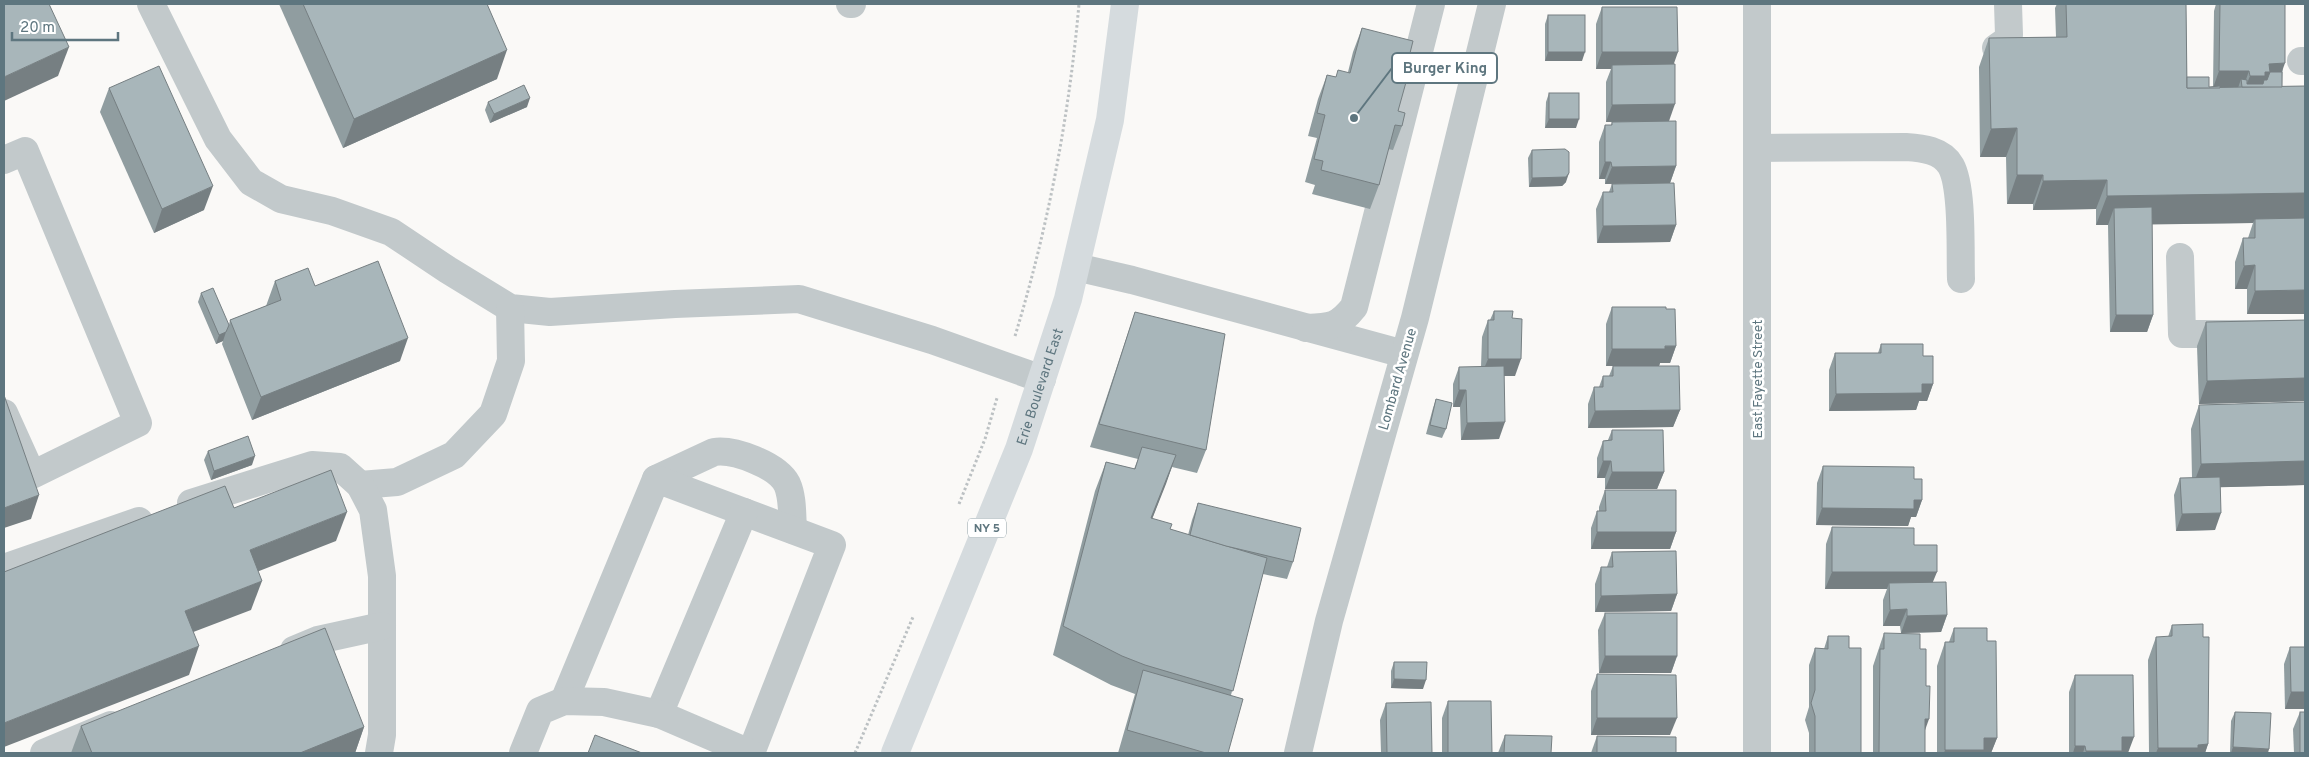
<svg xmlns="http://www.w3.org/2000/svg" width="2309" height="757" font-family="Overpass,sans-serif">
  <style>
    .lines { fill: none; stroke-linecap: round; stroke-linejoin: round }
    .path { stroke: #bcc1c3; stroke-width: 3; stroke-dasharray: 2.5 2.5; stroke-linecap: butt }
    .minor { stroke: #c2c9cb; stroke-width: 28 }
    .major { stroke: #d5dbde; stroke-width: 28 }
    .wall { fill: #909da0 }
    .shaded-wall { fill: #767f82 }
    .building { fill: #a8b6ba; stroke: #767f82 }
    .labels { text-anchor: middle; stroke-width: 5; stroke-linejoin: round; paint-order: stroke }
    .shield { fill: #fff; stroke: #8e9fa5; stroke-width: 1 }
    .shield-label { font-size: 12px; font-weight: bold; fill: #5e767f }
    .street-label { font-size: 14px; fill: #5e767f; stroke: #fff }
    .leader { fill: none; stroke: #5e767f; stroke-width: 2 }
    .callout-dot { fill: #5e767f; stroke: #fff; stroke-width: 2 }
    .callout { fill: #fff; stroke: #5e767f; stroke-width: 2 }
    .callout-label { font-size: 15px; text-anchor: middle; font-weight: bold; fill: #5e767f }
  </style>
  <rect width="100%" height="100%" fill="#faf9f7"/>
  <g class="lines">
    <g class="path">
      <path d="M 1015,336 C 1048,228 1069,117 1079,4"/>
      <polyline points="959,504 985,439 997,398"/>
      <polyline points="855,753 913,617"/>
    </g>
    <g class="minor">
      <polyline points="151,4 218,139 251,182 281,199 332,211 391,232 448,270 510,308 550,312 675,304 799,299 932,340 1042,379"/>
      <polyline points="850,4 852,4"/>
      <polyline points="1996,48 2006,41 2009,35 2008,4"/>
      <polyline points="2301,61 2305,61"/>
      <path d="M 1757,148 L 1906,147 C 1922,148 1942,150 1951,166 C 1963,188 1960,252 1961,279"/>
      <polyline points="4,160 25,151 138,423 32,475 4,413"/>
      <polyline points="2180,257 2182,334 2305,334"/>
      <polyline points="1076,267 1132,280 1404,354"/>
      <path d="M 1306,328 C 1331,327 1338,327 1354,307 L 1431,4"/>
      <path d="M 656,479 L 714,452 C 734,449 777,465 787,484 C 793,497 792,516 793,530"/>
      <polyline points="360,485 397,482 454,455 493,414 511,361 510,308"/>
      <polyline points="191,503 312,465 340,467 360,485 373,510 382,576 382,735 379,753"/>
      <polyline points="4,568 139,521"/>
      <polyline points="294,650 318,640 382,626"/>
      <polyline points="564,701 656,479 832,545 751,753"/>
      <polyline points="659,714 744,512"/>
      <polyline points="44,753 111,725"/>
      <polyline points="523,753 540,711 564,701 604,702 659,714 750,753"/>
      <polyline points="1298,753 1329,621 1415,318 1492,4"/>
      <polyline points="1757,753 1757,4"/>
    </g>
    <path class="major" id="s1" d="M 895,753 L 1019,449 L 1068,299 L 1110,120 L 1125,4"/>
  </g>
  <g class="wall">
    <polygon points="279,4 487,4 497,79 343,148"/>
    <polygon points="2057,4 2186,4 2187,77 2209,87 2213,87 2214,11 2216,4 2285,4 2282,87 2305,86 2305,314 2247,314 2247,289 2235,289 2235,262 2243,238 2248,238 2253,223 2152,224 2153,315 2147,332 2110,332 2108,225 2096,225 2096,209 2033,210 2033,204 2007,204 2006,157 1980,157 1979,67 1989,38 2056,37 2055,8"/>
    <polygon points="1602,7 1674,64 1669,121 1676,166 1670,183 1605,184 1605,179 1599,179 1599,142 1605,125 1611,125 1612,122 1606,122 1606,82 1611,69 1596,69 1596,24"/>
    <polygon points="1548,15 1582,61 1545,61 1545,24"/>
    <polygon points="1362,28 1409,57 1398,111 1402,126 1393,150 1388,149 1379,185 1370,209 1312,194 1315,185 1305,182 1317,138 1308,136 1318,99 1327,75 1336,77 1348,72 1353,52"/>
    <polygon points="109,88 204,210 154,233 100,112"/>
    <polygon points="1549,93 1576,128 1545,128 1546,102"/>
    <polygon points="488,102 527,107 490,123 485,110"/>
    <polygon points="1532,150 1566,182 1562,186 1529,187 1528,158"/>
    <polygon points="1612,184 1676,225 1670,242 1597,243 1596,209 1603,192 1609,192"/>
    <polygon points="275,281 315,286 400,361 252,420 222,344 223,341 216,344 198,302 201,293 229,325 230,320 266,306"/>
    <polygon points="1612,307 1666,309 1676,346 1670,363 1660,363 1659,366 1606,366 1606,324"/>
    <polygon points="1494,311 1512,318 1515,376 1504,376 1499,439 1461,440 1460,407 1453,407 1453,384 1459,367 1481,367 1482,337 1488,320 1490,320"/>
    <polygon points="1135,312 1206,450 1197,473 1172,467 1152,519 1170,529 1188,535 1192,520 1198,503 1293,562 1287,579 1263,574 1231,695 1228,753 1118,753 1135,694 1111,685 1053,655 1095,491 1106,462 1134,469 1138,459 1090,447"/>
    <polygon points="2305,320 2305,401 2199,404 2197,346 2206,322"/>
    <polygon points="1881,344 1923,356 1933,384 1927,401 1919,401 1916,410 1829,411 1829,370 1835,353 1878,353"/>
    <polygon points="1613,366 1680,410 1673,427 1588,428 1588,404 1594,387 1599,387 1603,376 1609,376"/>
    <polygon points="1436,399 1446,429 1442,438 1426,434 1433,408"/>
    <polygon points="2305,402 2305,485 2220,487 2215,530 2176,531 2174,495 2180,478 2192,478 2191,429 2199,405"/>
    <polygon points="1612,430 1664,472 1657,489 1605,489 1605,478 1597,478 1597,458 1603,441 1608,440"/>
    <polygon points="208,451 252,465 211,480 204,460"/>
    <polygon points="1823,466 1914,479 1922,500 1916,517 1911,517 1908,526 1816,525 1817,483"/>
    <polygon points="1605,490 1676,532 1670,549 1591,549 1591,528 1597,511 1599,511 1599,507"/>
    <polygon points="1832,527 1914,545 1933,582 1947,615 1941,632 1901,633 1900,626 1883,626 1883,600 1887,589 1825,589 1826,544"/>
    <polygon points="1612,552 1677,594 1671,611 1595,612 1595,584 1601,567 1607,567"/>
    <polygon points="2305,577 2305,637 2304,580"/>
    <polygon points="1605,613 1677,656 1671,673 1599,673 1598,630"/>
    <polygon points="2172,625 2208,744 2205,753 2149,753 2148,660 2156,637 2168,637"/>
    <polygon points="1954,628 1987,641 1997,738 1991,753 1937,753 1937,666 1945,642 1949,642"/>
    <polygon points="1884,633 1920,649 1925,730 1925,753 1873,753 1873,666"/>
    <polygon points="1828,636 1849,648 1861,753 1809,753 1809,733 1805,720 1809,707 1809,665 1815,648 1824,649"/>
    <polygon points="2290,647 2305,647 2305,709 2285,709 2284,664"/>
    <polygon points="1394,662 1423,689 1391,688 1391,671"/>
    <polygon points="1597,674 1670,735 1591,735 1591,691"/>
    <polygon points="2075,675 2128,753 2069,753 2069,692"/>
    <polygon points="1448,701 1492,753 1442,753 1442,718"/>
    <polygon points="1386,703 1432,753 1381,753 1380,720"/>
    <polygon points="2235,712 2268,753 2230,753 2231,721"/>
    <polygon points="2300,712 2305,753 2294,753 2293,729"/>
    <polygon points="81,726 364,727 355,753 71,753"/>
    <polygon points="1505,735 1551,753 1498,753"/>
    <polygon points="1597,736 1676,753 1591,753"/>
  </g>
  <g class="shaded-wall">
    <polygon points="69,47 58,76 4,101 4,77"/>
    <polygon points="507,50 497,79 343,148 354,119"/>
    <polygon points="1548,52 1585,52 1582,61 1545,61"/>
    <polygon points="1602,52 1678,52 1672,69 1612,65 1611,69 1596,69"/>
    <polygon points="2285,63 2279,80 2263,89 2243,93 2250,76 2269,64"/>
    <polygon points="2219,71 2249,71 2243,88 2241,79 2238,88 2213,88"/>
    <polygon points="530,98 527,107 490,123 494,114"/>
    <polygon points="1675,104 1669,121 1606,122 1612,105"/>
    <polygon points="1549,119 1579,119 1576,128 1545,128"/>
    <polygon points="2017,128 2006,157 1980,157 1991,129"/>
    <polygon points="1605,162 1611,162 1605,179 1599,179"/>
    <polygon points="1676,166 1670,183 1605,184 1612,167"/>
    <polygon points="1569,173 1566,182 1562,186 1529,187 1532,178"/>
    <polygon points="2017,175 2043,175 2033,204 2007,204"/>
    <polygon points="2107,180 2096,209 2033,210 2043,181"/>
    <polygon points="213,186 204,210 154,233 162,209"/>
    <polygon points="2305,193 2305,222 2255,219 2253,223 2115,225 2114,208 2108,225 2096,225 2107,196"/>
    <polygon points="1676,225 1670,242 1597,243 1603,226"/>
    <polygon points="2255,265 2247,289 2235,289 2244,266"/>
    <polygon points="2305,290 2305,314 2247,314 2255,291"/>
    <polygon points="2116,315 2153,315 2147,332 2110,332"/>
    <polygon points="226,332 223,341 216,344 219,335"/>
    <polygon points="408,338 400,361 252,420 261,397"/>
    <polygon points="1676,346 1670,363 1660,363 1659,366 1606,366 1612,349"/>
    <polygon points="1488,359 1521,359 1515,376 1481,376"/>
    <polygon points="2305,378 2305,401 2199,404 2207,381"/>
    <polygon points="1922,384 1933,384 1927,401 1919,401 1916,410 1829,411 1836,394"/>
    <polygon points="1459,390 1466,390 1460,407 1453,407"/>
    <polygon points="1680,410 1673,427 1588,428 1595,411"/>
    <polygon points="1505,422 1499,439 1461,440 1467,423"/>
    <polygon points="1176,455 1166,484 1141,547 1151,518"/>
    <polygon points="255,456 252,465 211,480 214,471"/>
    <polygon points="1603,461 1611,461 1605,478 1597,478"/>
    <polygon points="2305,461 2305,485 2192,488 2201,464"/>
    <polygon points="1612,472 1664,472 1657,489 1605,489"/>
    <polygon points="39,495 31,519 4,528 4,508"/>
    <polygon points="1914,500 1922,500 1916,517 1911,517 1908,526 1816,525 1822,508"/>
    <polygon points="347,512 336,541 239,579 250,550"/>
    <polygon points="2221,513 2215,530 2176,531 2182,514"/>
    <polygon points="1597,532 1676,532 1670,549 1591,549"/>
    <polygon points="1832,572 1937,572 1930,589 1889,583 1887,589 1825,589"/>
    <polygon points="262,581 251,610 175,639 185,611"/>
    <polygon points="1677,594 1671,611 1595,612 1601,596"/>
    <polygon points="1907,609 1900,626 1883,626 1890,610"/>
    <polygon points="1947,615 1941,632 1901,633 1907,616"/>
    <polygon points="199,646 189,675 4,747 4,723"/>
    <polygon points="1605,656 1677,656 1671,673 1599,673"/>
    <polygon points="1394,679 1426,680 1423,689 1391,688"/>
    <polygon points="2291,692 2305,692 2305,709 2285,709"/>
    <polygon points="1597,718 1677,718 1670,735 1591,735"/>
    <polygon points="1925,719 1929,719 1923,736"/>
    <polygon points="364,727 355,753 300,753"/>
    <polygon points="2122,737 2134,737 2128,753 2085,753 2086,751"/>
    <polygon points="1984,738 1997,738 1991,753 1944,753 1945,750"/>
    <polygon points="2208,744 2205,753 2156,753 2158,748"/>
    <polygon points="2075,746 2085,746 2083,753 2073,753"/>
    <polygon points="2233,747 2269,749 2268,753 2231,753"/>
  </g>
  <g class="building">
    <polygon points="4,4 49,4 69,47 4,77"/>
    <polygon points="303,4 487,4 507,50 354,119"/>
    <polygon points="2066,4 2186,4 2187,88 2305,86 2305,193 2107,196 2107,180 2043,181 2043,175 2017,175 2017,128 1991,129 1989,38 2067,37"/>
    <polygon points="2220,4 2285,4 2285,63 2269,64 2270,72 2265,72 2265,76 2250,76 2249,71 2219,71"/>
    <polygon points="1602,7 1677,7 1678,52 1602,52"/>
    <rect x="1548" y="15" width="37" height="37"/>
    <polygon points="1362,28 1413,41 1409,57 1413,57 1398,111 1405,113 1402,126 1395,125 1379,185 1321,170 1323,161 1314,159 1325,115 1317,113 1327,75 1336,77 1338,70 1350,73"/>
    <polygon points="1675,64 1675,104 1612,105 1612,65"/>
    <polygon points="159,66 213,186 162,209 109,88"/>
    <polygon points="2270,72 2282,72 2282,87 2242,87 2241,79 2247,80 2247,84 2263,84 2264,80 2267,80"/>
    <polygon points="2187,77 2209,77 2209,87 2220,86 2220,88 2187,88"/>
    <polygon points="524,85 530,98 494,114 488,102"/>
    <rect x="1549" y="93" width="30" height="26"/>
    <polygon points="1676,121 1676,166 1612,167 1611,162 1605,162 1605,125 1612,125 1612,122"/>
    <polygon points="1565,149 1569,152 1569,173 1566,177 1532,178 1532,150"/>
    <polygon points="1674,183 1676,225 1603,226 1603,192 1613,192 1612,184"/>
    <polygon points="2152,207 2153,315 2116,315 2114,208"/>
    <polygon points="2305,218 2305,290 2255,291 2255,265 2244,266 2243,238 2255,238 2255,219"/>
    <polygon points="378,261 408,338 261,397 230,320 281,300 275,281 308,268 315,286"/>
    <polygon points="213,288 229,325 226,332 219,335 201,293"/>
    <polygon points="1612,307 1666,307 1666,309 1675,309 1676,346 1665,346 1665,349 1612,349"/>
    <polygon points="1494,311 1513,311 1512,318 1522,319 1521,359 1488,359 1488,320 1494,320"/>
    <polygon points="1135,312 1225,334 1206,450 1099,424"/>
    <polygon points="2305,320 2305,378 2207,381 2206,322"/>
    <polygon points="1881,344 1923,344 1923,356 1933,356 1933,384 1922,384 1922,393 1836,394 1835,353 1881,353"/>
    <polygon points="1504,366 1505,422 1467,423 1466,390 1459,390 1459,367"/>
    <polygon points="1613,366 1679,366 1680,410 1595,411 1594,387 1603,387 1603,376 1613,376"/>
    <polygon points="4,395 39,495 4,508"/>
    <polygon points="1436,399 1452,403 1446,429 1430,425"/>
    <polygon points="2305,402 2305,461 2201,464 2199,405"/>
    <polygon points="1612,430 1663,430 1664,472 1612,472 1611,461 1603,461 1603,441 1612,440"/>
    <polygon points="248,436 255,456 214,471 208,451"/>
    <polygon points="1142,447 1176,455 1151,518 1172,524 1170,529 1267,558 1233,691 1145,665 1122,656 1063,626 1106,462 1135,469"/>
    <polygon points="1823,466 1914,467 1914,479 1922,479 1922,500 1914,500 1914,509 1822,508"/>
    <polygon points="331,470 347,512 250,550 262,581 185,611 199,646 4,723 4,572 225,486 234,508"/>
    <polygon points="2220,477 2221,513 2182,514 2180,478"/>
    <polygon points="1605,490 1676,490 1676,532 1597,532 1597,511 1606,511"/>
    <polygon points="1198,503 1301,528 1293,562 1226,546 1190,535"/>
    <polygon points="1832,527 1914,528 1914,545 1937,545 1937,572 1832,572"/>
    <polygon points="1676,551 1677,594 1601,596 1601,567 1613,567 1612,552"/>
    <polygon points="1946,582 1947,615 1907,616 1907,609 1890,610 1889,583"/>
    <rect x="1605" y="613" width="72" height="43"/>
    <polygon points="2203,624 2203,637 2209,637 2208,744 2198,745 2198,748 2158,748 2156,637 2172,636 2172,625"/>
    <polygon points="325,628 364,727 300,753 92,753 81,726"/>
    <polygon points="1954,628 1987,628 1987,641 1996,641 1997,738 1984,738 1984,750 1945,750 1945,642 1954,642"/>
    <polygon points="1884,633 1920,634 1920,649 1926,649 1926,686 1930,686 1929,719 1925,719 1925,753 1879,753 1880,649 1884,649"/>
    <polygon points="1828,636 1849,636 1849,648 1861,648 1861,753 1815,753 1815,716 1811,703 1815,690 1815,648 1828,649"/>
    <polygon points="2290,647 2305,647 2305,692 2291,692"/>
    <polygon points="1394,662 1427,662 1426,680 1394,679"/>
    <polygon points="1143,670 1243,699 1228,753 1206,753 1127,730"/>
    <polygon points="1597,674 1676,675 1677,718 1597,718"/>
    <polygon points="2075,675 2133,675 2134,737 2122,737 2122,751 2086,751 2085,746 2075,746"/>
    <polygon points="1448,701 1491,701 1492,753 1448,753"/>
    <polygon points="1431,702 1432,753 1387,753 1386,703"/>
    <polygon points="2235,712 2271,713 2269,749 2233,747"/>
    <rect x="2300" y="712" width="5" height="41"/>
    <polygon points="595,735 642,753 588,753"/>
    <polygon points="1505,735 1552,736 1551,753 1504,753"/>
    <polygon points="1597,736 1676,737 1676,753 1597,753"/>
  </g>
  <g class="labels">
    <rect class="shield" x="968" y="518.5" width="38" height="19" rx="4"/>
    <g class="shield-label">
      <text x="987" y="532">NY 5</text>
    </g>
    <g class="street-label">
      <text transform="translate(1397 379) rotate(-74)" y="5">Lombard Avenue</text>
      <text transform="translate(1757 379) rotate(-90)" y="5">East Fayette Street</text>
      <text dy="5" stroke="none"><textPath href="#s1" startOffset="394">Erie Boulevard East</textPath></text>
    </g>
  </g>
  <path class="leader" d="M1354 118L1392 68"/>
  <circle class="callout-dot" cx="1354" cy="118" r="5"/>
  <rect class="callout" x="1392" y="53" width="105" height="30" rx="5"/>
  <g class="callout-label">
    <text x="1445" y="73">Burger King</text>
  </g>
  <rect width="2309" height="757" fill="none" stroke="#5e767f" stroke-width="10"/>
  <path d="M12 32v8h106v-8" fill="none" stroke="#5e767f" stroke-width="2.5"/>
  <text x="20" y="32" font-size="15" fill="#5e767f" stroke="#ffffff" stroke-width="4" paint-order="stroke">20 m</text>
</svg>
